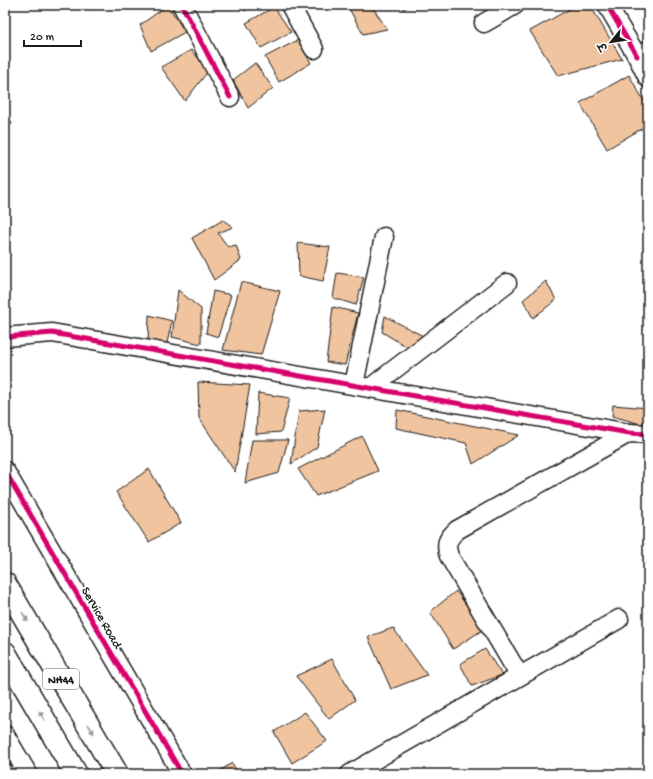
<svg xmlns="http://www.w3.org/2000/svg" width="653" height="779" font-family="'Gochi Hand','Playpen Sans Deva',sans-serif">
  <style>
    .building { fill: #f0c49f; stroke: #1c1c1c }
    .lines { fill: none; stroke-linecap: round; stroke-linejoin: round }
    .minor-casing { stroke: #1c1c1c; stroke-width: 21 }
    .highway-casing { stroke: #1c1c1c; stroke-width: 25 }
    .minor { stroke: #fff; stroke-width: 18 }
    .highway { stroke: #fff; stroke-width: 22 }
    .cycleway-casing { stroke: #fff; stroke-width: 8 }
    .cycleway { stroke: #d6006c; stroke-width: 5 }
    .oneway { fill: #999 }
    .labels { text-anchor: middle; stroke-width: 3.5; stroke-linejoin: round; paint-order: stroke }
    .shield { fill: #fff; stroke: #606060; stroke-width: 1 }
    .shield-label { font-size: 12px; font-weight: bold; fill: #1c1c1c }
    .street-label { font-size: 13px; fill: #1c1c1c; stroke: #fff }
  </style>
  <rect width="100%" height="100%" fill="#fff"/>
  <filter id="ink" filterUnits="userSpaceOnUse"><feTurbulence type="fractalNoise" baseFrequency=".025" numOctaves="2"/><feDisplacementMap in="SourceGraphic" scale="8" xChannelSelector="R" yChannelSelector="G"/><feConvolveMatrix kernelMatrix="1 2 1 2 8 2 1 2 1" color-interpolation-filters="sRGB"/></filter>
  <g filter="url(#ink)">
    <g class="building">
      <polygon points="168,5 185,32 151,51 140,25"/>
      <polygon points="242,5 252,5 245,11"/>
      <polygon points="347,5 371,5 387,29 363,34"/>
      <polygon points="401,5 408,5 404,10"/>
      <polygon points="577,5 590,5 622,59 558,76 530,31"/>
      <polygon points="274,7 291,32 261,48 246,23"/>
      <polygon points="298,40 311,63 279,82 265,57"/>
      <polygon points="191,50 209,70 185,101 161,67"/>
      <polygon points="255,63 273,88 248,108 233,80"/>
      <polygon points="629,75 648,108 648,125 607,149 580,103"/>
      <polygon points="5,108 12,124 5,128"/>
      <polygon points="223,220 233,227 218,233 228,247 236,245 241,260 214,280 192,238"/>
      <polygon points="298,243 330,247 323,281 299,276"/>
      <polygon points="337,273 364,277 356,305 333,298"/>
      <polygon points="546,281 556,300 533,318 523,300"/>
      <polygon points="241,282 280,291 261,355 223,350"/>
      <polygon points="178,290 201,309 201,344 172,337"/>
      <polygon points="213,291 231,295 218,337 206,333"/>
      <polygon points="333,307 358,313 345,365 326,362"/>
      <polygon points="149,315 172,321 167,343 148,344"/>
      <polygon points="385,316 423,336 412,350 382,332"/>
      <polygon points="198,382 250,385 235,472 199,418"/>
      <polygon points="258,393 290,398 281,432 256,434"/>
      <polygon points="613,405 648,408 644,425 612,416"/>
      <polygon points="325,409 317,447 291,464 299,411"/>
      <polygon points="397,410 519,435 473,464 466,443 396,428"/>
      <polygon points="362,436 378,471 316,496 298,469"/>
      <polygon points="252,440 288,440 279,473 245,483"/>
      <polygon points="149,469 181,523 149,542 116,492"/>
      <polygon points="456,591 484,629 453,649 430,612"/>
      <polygon points="393,628 427,675 391,689 368,637"/>
      <polygon points="485,649 502,675 472,686 460,664"/>
      <polygon points="332,659 355,700 329,719 296,676"/>
      <polygon points="305,712 327,741 292,763 274,732"/>
      <polygon points="232,763 239,774 215,774"/>
    </g>
    <g class="lines">
      <g class="minor-casing">
        <g id="minor">
          <polyline points="182,5 230,97"/>
          <polyline points="290,5 314,49"/>
          <polyline points="607,5 637,56"/>
          <polyline points="484,23 515,5"/>
          <polyline points="648,50 637,56 648,78"/>
          <polyline points="5,337 52,333 629,433 648,434"/>
          <polyline points="354,385 384,237"/>
          <polyline points="370,388 507,283"/>
          <polyline points="5,471 182,774"/>
          <path d="M 519,675 L 449,556 C 445,544 447,539 457,530 L 629,433"/>
          <polyline points="5,735 28,774"/>
          <polyline points="350,774 619,619"/>
        </g>
      </g>
      <g class="highway-casing">
        <g id="highway">
          <polyline points="5,584 117,774"/>
          <polyline points="5,653 76,774"/>
        </g>
      </g>
      <use href="#minor" class="minor"/>
      <use href="#highway" class="highway"/>
      <g class="cycleway-casing">
        <g id="cycleway">
          <polyline points="182,5 230,97"/>
          <polyline points="607,5 637,56"/>
          <polyline points="5,337 52,333 629,433 648,434"/>
          <polyline points="5,471 182,774"/>
        </g>
      </g>
      <use href="#cycleway" class="cycleway"/>
    </g>
    <defs><path id="oneway-solid" d="M-6-.8H1V-3.2L6.5 0L1 3.2V.8H-6Z"/></defs>
    <g class="oneway">
      <use href="#oneway-solid" transform="translate(25 617) rotate(59)"/>
      <use href="#oneway-solid" transform="translate(42 716) rotate(-121)"/>
      <use href="#oneway-solid" transform="translate(91 729) rotate(59)"/>
    </g>
  </g>
  <g class="labels">
    <rect class="shield" x="43" y="669" width="36" height="20" rx="3"/>
    <g class="shield-label">
      <text x="61" y="683">NH44</text>
    </g>
    <g class="street-label">
      <text transform="translate(103 617) rotate(60)" y="5">Service Road</text>
    </g>
  </g>
  <rect width="653" height="779" fill="none" stroke="#fff" stroke-width="20"/>
  <rect x="10" y="10" width="633" height="759" fill="none" stroke="#1c1c1c" stroke-width="1.5" filter="url(#ink)"/>
  <g transform="translate(611 42) rotate(240)" stroke="#ffffff" stroke-width="3" paint-order="stroke">
  <path d="M0-3L7 15L0 10L-7 15Z" fill="#1c1c1c"/>
  <text y="-6" font-size="11" font-weight="bold" text-anchor="middle" fill="#1c1c1c">उ</text>
  </g>
  <path d="M24 40v6h57v-6" fill="none" stroke="#1c1c1c" stroke-width="2"/>
  <text x="30" y="40" font-size="12" fill="#1c1c1c" stroke="#ffffff" stroke-width="3" paint-order="stroke">20 m</text>
</svg>
